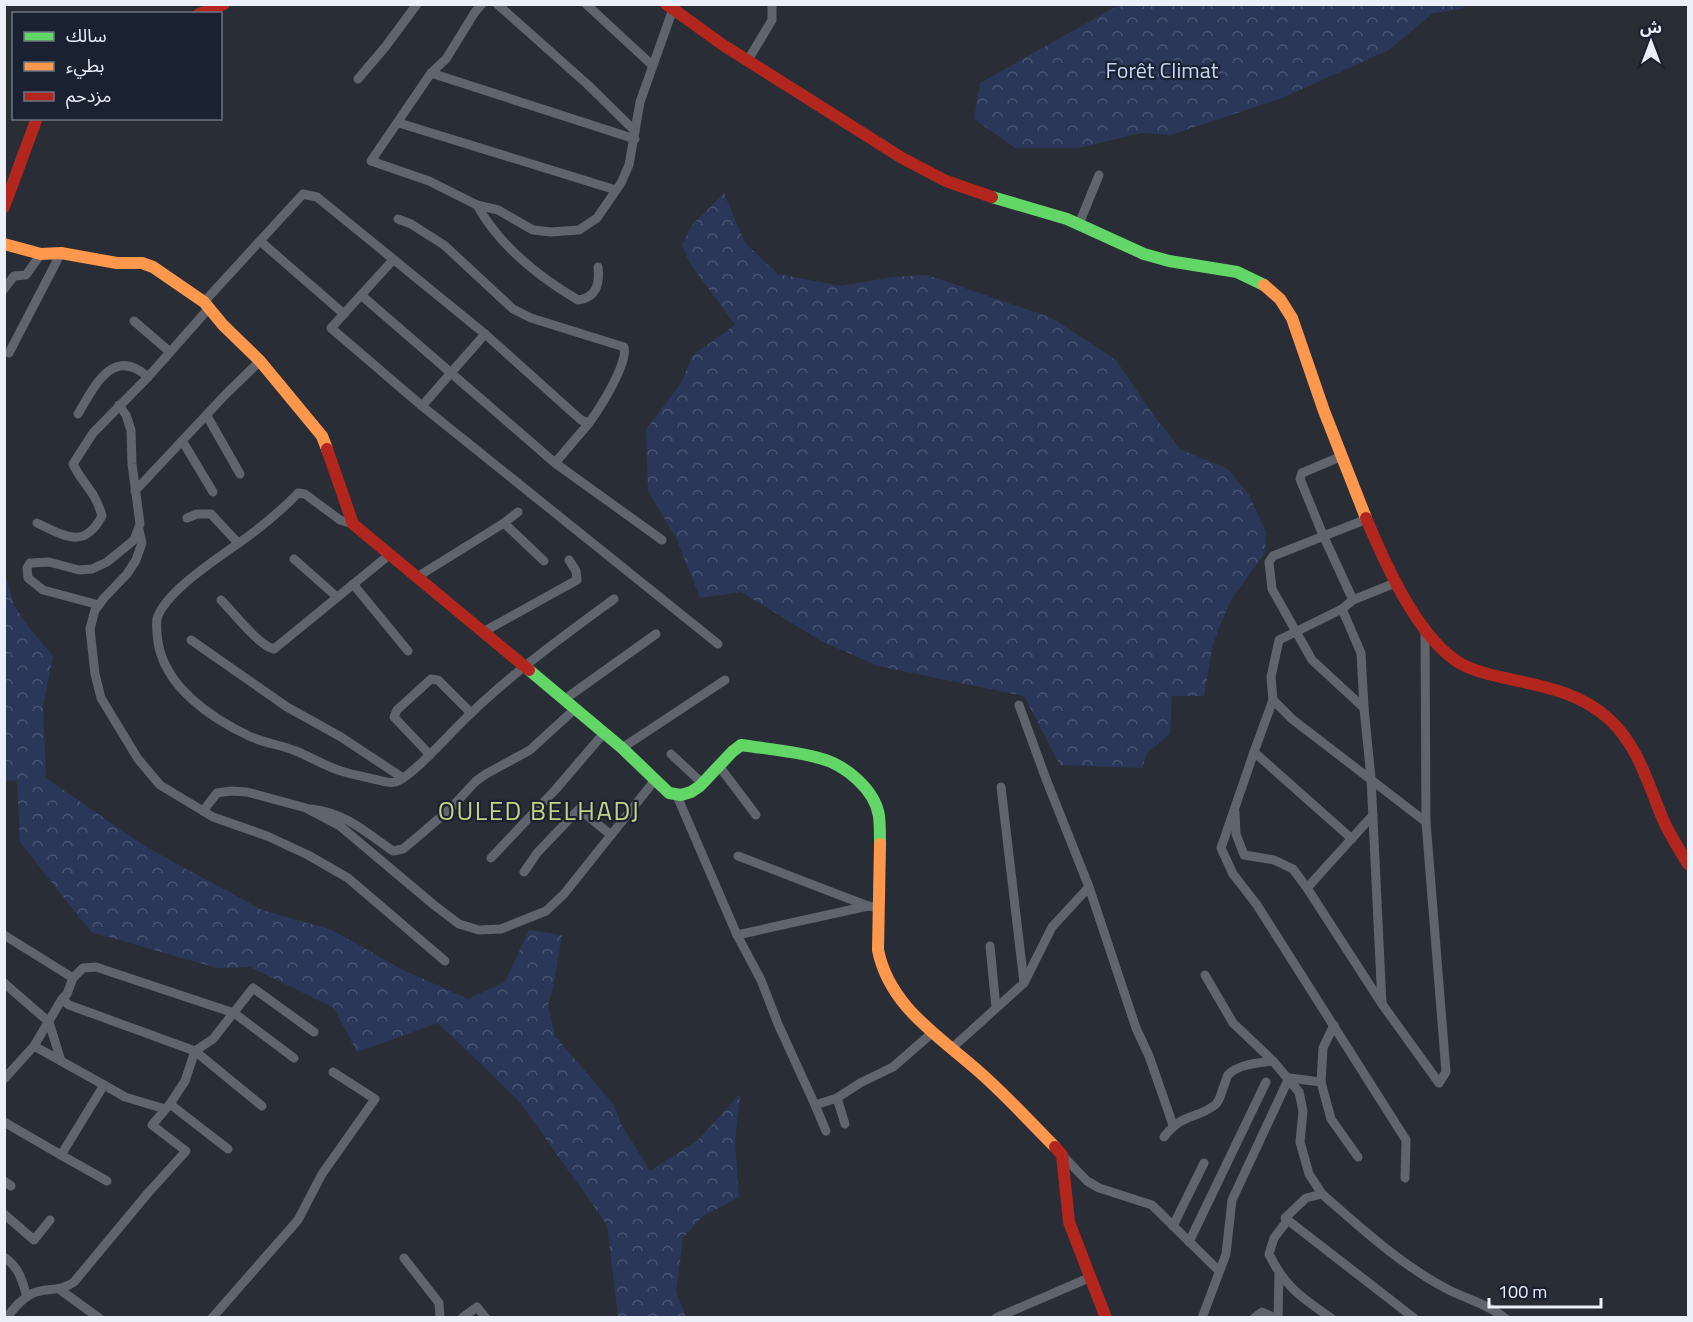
<svg xmlns="http://www.w3.org/2000/svg" width="1693" height="1322" font-family="'Titillium Web','Noto Sans Arabic',sans-serif">
  <style>
    .forest { fill: url(#forest-crowns) }
    .lines { fill: none; stroke-linecap: round; stroke-linejoin: round }
    .street { stroke: #60646d; stroke-width: 9 }
    .fast { stroke: #63d668; stroke-width: 12 }
    .slow { stroke: #ff974d; stroke-width: 12 }
    .jam { stroke: #b3261e; stroke-width: 12 }
    .labels { text-anchor: middle; stroke-width: 4.5; stroke-linejoin: round; paint-order: stroke }
    .park-label { font-size: 22px; fill: #c7d6f7; stroke: #1a2130 }
    .quarter-label { font-size: 26px; letter-spacing: 1.5px; fill: #c5d185; stroke: #1a2130 }
  </style>
  <defs>
    <pattern id="forest-crowns" width="20" height="18" patternUnits="userSpaceOnUse" patternTransform="scale(1.5)"><rect width="20" height="18" fill="#2a3758"/><path d="M2 6a3 3 0 1 1 6 0M12 15a3 3 0 1 1 6 0" fill="none" stroke="#495471"/></pattern>
  </defs>
  <rect width="100%" height="100%" fill="#292d36"/>
  <g class="forest">
    <polygon points="1119,5 1119,4 1467,5 1461,9 1433,13 1389,50 1282,98 1171,135 1141,133 1079,148 1015,148 974,119 980,83"/>
    <polygon points="724,193 745,243 778,274 841,286 892,277 927,275 1052,318 1116,360 1152,413 1180,449 1228,469 1249,495 1266,532 1265,553 1230,601 1213,644 1204,696 1172,696 1170,734 1147,753 1142,768 1060,765 1024,696 878,666 821,641 741,592 700,598 676,538 648,491 646,430 681,383 693,355 735,325 689,262 682,245 692,225"/>
    <polygon points="4,571 14,605 28,626 53,656 43,706 46,778 146,847 262,910 332,930 401,969 468,999 505,982 529,930 562,935 553,988 548,1005 555,1036 614,1105 622,1126 650,1171 698,1140 740,1094 735,1142 739,1197 702,1217 683,1238 676,1292 686,1317 618,1317 607,1225 519,1101 438,1023 357,1052 334,1008 250,967 217,968 91,932 20,842 17,780 5,781"/>
  </g>
  <g class="lines">
    <g class="street">
      <polyline points="482,4 475,12 446,59 431,73 371,161 429,181 477,205 498,210 533,230 551,232 579,230 597,218 621,183 629,165 640,102 673,9"/>
      <polyline points="497,4 587,84 635,131"/>
      <polyline points="586,4 652,65"/>
      <polyline points="748,60 772,20 772,4"/>
      <polyline points="431,73 635,139"/>
      <polyline points="358,79 386,46 417,4"/>
      <polyline points="399,123 616,190"/>
      <path d="M 477,205 C 499,245 539,277 578,300 C 596,298 600,284 598,267"/>
      <polyline points="1079,224 1099,175"/>
      <polyline points="260,241 344,314"/>
      <polyline points="393,260 331,328 422,406 718,644"/>
      <polyline points="4,289 14,276 26,275 41,254"/>
      <polyline points="361,295 555,463 662,540"/>
      <path d="M 204,302 L 303,194 L 317,197 L 485,334 L 581,420 L 589,423 C 600,408 628,364 624,347 L 531,318 L 513,309 L 444,245 L 411,224 L 398,219"/>
      <polyline points="134,321 170,352"/>
      <polyline points="9,353 61,253"/>
      <polyline points="422,406 485,334"/>
      <path d="M 78,414 C 94,387 113,345 148,377 L 210,307"/>
      <polyline points="207,416 240,474"/>
      <polyline points="183,442 213,492"/>
      <polyline points="1342,456 1302,473 1300,479 1323,535 1353,600"/>
      <polyline points="555,463 589,423"/>
      <polyline points="135,491 226,394 260,361"/>
      <polyline points="187,518 197,514 211,514 238,543"/>
      <path d="M 37,523 C 65,536 84,550 102,516 C 95,490 83,485 73,464 L 93,433 L 148,377"/>
      <polyline points="504,523 544,561"/>
      <path d="M 353,524 L 340,520 L 305,494 L 298,493 C 283,509 267,522 250,535 C 226,553 165,590 157,619 C 156,627 157,635 158,642 C 165,687 211,718 249,736 C 264,743 281,745 296,751 C 310,757 324,765 338,770 C 349,774 362,776 373,779 C 380,780 389,784 395,782 C 409,779 445,739 456,728 C 504,679 558,640 614,599"/>
      <polyline points="139,530 142,543 136,560 127,574 104,598 95,610 90,629 95,674 101,698 138,759 160,785 213,817 267,836 308,855 348,878 445,961"/>
      <polyline points="294,559 337,597"/>
      <polyline points="417,577 504,523 518,512"/>
      <polyline points="353,584 408,651"/>
      <path d="M 221,600 C 233,612 259,646 274,649 L 389,555"/>
      <polyline points="99,605 43,590 28,578 27,568 30,563 49,562 79,570 92,569 107,562 134,540 140,524 132,464 131,430 126,415 119,405"/>
      <polyline points="1342,609 1361,653 1364,708 1371,778 1382,1004"/>
      <polyline points="483,632 577,580 576,571 569,560"/>
      <polyline points="191,640 287,707 341,737 403,778"/>
      <polyline points="565,699 656,634"/>
      <polyline points="1273,700 1271,677 1279,640 1342,609 1353,600 1395,583"/>
      <polyline points="1019,705 1046,779 1089,887 1136,1028 1149,1056 1173,1125"/>
      <polyline points="1364,708 1312,660 1272,589 1269,562 1273,556 1367,519"/>
      <polyline points="622,748 725,680"/>
      <polyline points="1254,752 1221,848 1233,874 1257,905 1406,1140 1405,1178"/>
      <polyline points="671,754 703,784"/>
      <polyline points="430,755 394,717 397,710 431,679 438,680 471,713"/>
      <polyline points="719,766 756,815"/>
      <polyline points="677,796 737,935 761,980 778,1024 815,1105"/>
      <path d="M 311,809 C 346,813 365,832 393,851 L 403,849 L 415,839 L 450,809 L 476,781 L 486,774 L 530,750 L 576,708"/>
      <polyline points="203,811 217,793 231,791 247,792 306,808 340,826 434,905 459,924 479,930 501,929 546,911 564,894 655,780"/>
      <polyline points="1235,812 1236,834 1244,855 1274,860 1293,869 1307,888 1382,1004 1439,1083 1446,1072 1426,822 1425,627"/>
      <polyline points="1352,839 1254,752 1273,700 1292,719 1426,822"/>
      <polyline points="738,856 868,906"/>
      <polyline points="491,858 556,789 604,733"/>
      <polyline points="524,872 537,853 579,809 611,835"/>
      <polyline points="1307,888 1373,815"/>
      <polyline points="4,935 73,978 67,994 62,999 69,1005 195,1051 262,1106"/>
      <polyline points="737,935 868,906 879,908"/>
      <polyline points="990,946 996,1008"/>
      <polyline points="1205,975 1233,1023 1273,1061"/>
      <polyline points="73,978 83,968 96,967 234,1013 294,1058"/>
      <polyline points="4,983 49,1022 61,1061 104,1085 61,1155 4,1122"/>
      <polyline points="1024,983 1052,927 1089,887"/>
      <polyline points="952,1048 1024,983 1001,787"/>
      <polyline points="61,1061 34,1046 62,999"/>
      <polyline points="1289,1078 1321,1082 1323,1048 1334,1025"/>
      <polyline points="4,1079 34,1046"/>
      <polyline points="1321,1082 1331,1119 1358,1157"/>
      <polyline points="104,1085 125,1097 165,1109"/>
      <polyline points="837,1098 845,1124"/>
      <polyline points="826,1131 815,1105 837,1098 860,1083 893,1067 932,1033"/>
      <path d="M 1164,1137 C 1182,1113 1195,1120 1215,1105 C 1220,1101 1221,1094 1223,1088 C 1225,1085 1226,1078 1228,1075 C 1238,1064 1259,1063 1273,1061 L 1299,1092 L 1303,1111 L 1300,1142 L 1309,1174 L 1322,1194"/>
      <polyline points="228,1149 170,1104 185,1081 195,1051 213,1039 253,988 314,1032"/>
      <polyline points="61,1155 107,1181"/>
      <polyline points="1062,1155 1087,1181 1099,1188 1152,1205 1219,1271"/>
      <polyline points="4,1181 11,1186"/>
      <polyline points="4,1214 34,1240 50,1220"/>
      <path d="M 1287,1221 L 1274,1238 L 1269,1254 C 1284,1286 1302,1298 1331,1318"/>
      <polyline points="1173,1226 1204,1163"/>
      <polyline points="1189,1242 1266,1082"/>
      <path d="M 4,1257 C 19,1267 22,1280 27,1297"/>
      <polyline points="404,1258 439,1303 440,1318"/>
      <polyline points="59,1289 99,1318"/>
      <path d="M 6,1318 C 15,1307 24,1296 36,1292 C 50,1288 62,1291 74,1282 L 148,1193 L 186,1151 L 152,1125 L 170,1104"/>
      <polyline points="212,1318 298,1220 322,1174 375,1099 333,1072"/>
      <polyline points="462,1318 477,1307 486,1318"/>
      <polyline points="996,1318 1091,1277"/>
      <polyline points="1202,1318 1226,1254 1232,1200 1289,1078"/>
      <polyline points="1254,1318 1262,1312 1275,1318"/>
      <polyline points="1278,1318 1279,1274"/>
      <path d="M 1414,1318 L 1285,1218 L 1306,1198 L 1322,1194 C 1361,1228 1401,1265 1447,1289 C 1466,1299 1488,1304 1505,1318"/>
    </g>
    <g class="fast">
      <polyline points="992,197 1067,219 1144,254 1169,261 1237,272 1264,285"/>
      <path d="M 529,670 L 622,748 L 669,793 L 681,795 L 691,792 L 700,786 L 732,752 L 741,745 C 767,749 794,751 819,758 C 844,764 875,789 879,816 C 880,825 880,835 880,844"/>
    </g>
    <g class="slow">
      <polyline points="4,244 41,254 61,253 117,263 142,263 153,267 204,302 223,325 260,361 322,436 327,449"/>
      <polyline points="1264,285 1280,299 1292,318 1324,411 1366,518"/>
      <path d="M 880,844 L 878,950 C 889,1005 936,1034 976,1069 C 1004,1093 1029,1121 1055,1147"/>
    </g>
    <g class="jam">
      <polyline points="666,4 723,45 902,158 946,181 992,197"/>
      <polyline points="199,14 224,4"/>
      <polyline points="4,207 37,118"/>
      <polyline points="327,449 353,524 529,670"/>
      <path d="M 1366,518 C 1384,561 1415,632 1455,660 C 1464,667 1477,671 1488,674 C 1531,685 1576,688 1610,720 C 1640,748 1649,788 1665,824 C 1672,838 1680,851 1688,864"/>
      <polyline points="1055,1147 1062,1155 1069,1222 1106,1318"/>
    </g>
  </g>
  <g class="labels">
    <g class="park-label">
      <text x="1162" y="78">Forêt Climat</text>
    </g>
    <g class="quarter-label">
      <text x="539" y="820">OULED BELHADJ</text>
    </g>
  </g>
  <rect width="1693" height="1322" fill="none" stroke="#ebf0fb" stroke-width="12"/>
  <rect x="12" y="12" width="210" height="108" fill="#1a2130" stroke="#6e7481" stroke-width="1.5"/>
  <rect x="24" y="32" width="30" height="9" fill="#63d668" stroke="#6e7481" stroke-width="1.5"/>
  <text x="66" y="42" font-size="18" fill="#ebf0fb">سالك</text>
  <rect x="24" y="62" width="30" height="9" fill="#ff974d" stroke="#6e7481" stroke-width="1.5"/>
  <text x="66" y="72" font-size="18" fill="#ebf0fb">بطيء</text>
  <rect x="24" y="92" width="30" height="9" fill="#b3261e" stroke="#6e7481" stroke-width="1.5"/>
  <text x="66" y="102" font-size="18" fill="#ebf0fb">مزدحم</text>
  <g transform="translate(1651 42)" stroke="#1a2130" stroke-width="4.5" paint-order="stroke">
  <path d="M0-4.5L10 22L0 15L-10 22Z" fill="#ebf0fb"/>
  <text y="-9" font-size="16" font-weight="bold" text-anchor="middle" fill="#ebf0fb">ش</text>
  </g>
  <path d="M1489 1298v9h112v-9" fill="none" stroke="#ebf0fb" stroke-width="3"/>
  <text x="1498" y="1298" font-size="18" fill="#ebf0fb" stroke="#1a2130" stroke-width="4.5" paint-order="stroke">100 m</text>
</svg>
